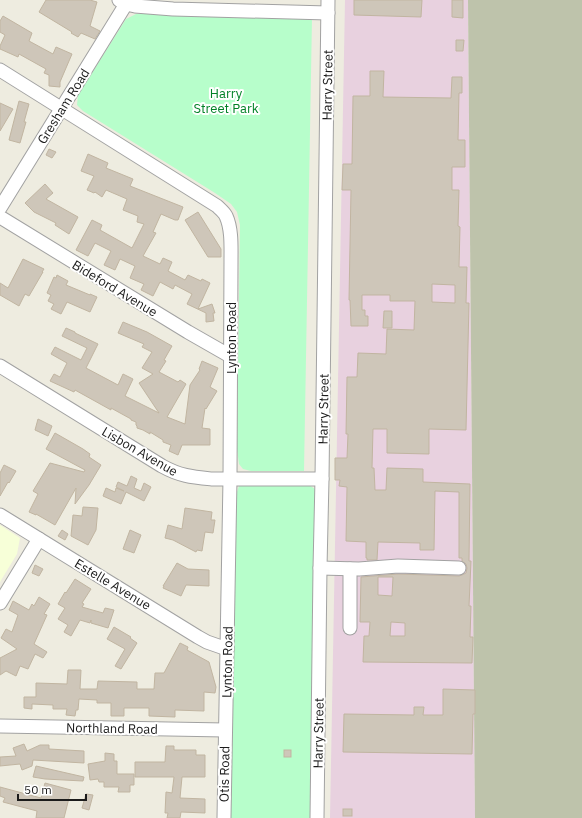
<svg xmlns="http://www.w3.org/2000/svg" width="582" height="818" font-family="'IBM Plex Sans',sans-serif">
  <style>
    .industrial { fill: #e8d1df }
    .education { fill: #f7ffd8 }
    .construction { fill: #bec3ab }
    .park { fill: #b7fecb }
    .building { fill: #cec6b9; stroke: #c1b5a1; fill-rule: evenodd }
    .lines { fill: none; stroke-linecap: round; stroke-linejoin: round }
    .minor-casing { stroke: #a2a2a2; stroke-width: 15 }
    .minor { stroke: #fff; stroke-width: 13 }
    .labels { text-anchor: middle; stroke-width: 4; stroke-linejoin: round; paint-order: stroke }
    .street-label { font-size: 13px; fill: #1b1b1b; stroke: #fff }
    .park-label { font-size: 13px; fill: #018126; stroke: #fff }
  </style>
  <rect width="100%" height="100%" fill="#eeece0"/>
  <polygon class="industrial" points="345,0 468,0 475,818 330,818"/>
  <polygon class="education" points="0,525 20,538 17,554 0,582"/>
  <polygon class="construction" points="468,0 582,0 582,818 475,818"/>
  <g class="park">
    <polygon points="147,13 312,18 304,471 251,471 243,469 239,464 237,449 240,225 237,212 231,204 215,193 83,111 77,105 78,95 126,19 136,14"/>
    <polygon points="246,483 309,485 315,489 317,495 311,818 231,818 236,495 239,486"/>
  </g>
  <g class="building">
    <polygon points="46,0 90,0 97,2 90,26 100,31 95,39 81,33 78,37 71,33 72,32 39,12"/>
    <polygon points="354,0 422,0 421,17 354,15"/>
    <polygon points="452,0 463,0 463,18 452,17"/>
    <polygon points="3,16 32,33 29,41 53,54 56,47 72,54 60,82 60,87 49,86 49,75 44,73 46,69 19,54 18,57 0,49 0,46 5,35 0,32 0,21"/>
    <polygon points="456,40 464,40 463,51 456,51"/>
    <path d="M 370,71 L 384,71 L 383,97 L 451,98 L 452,77 L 462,77 L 462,93 L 459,93 L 458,140 L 465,140 L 465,167 L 452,167 L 452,190 L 459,190 L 458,226 L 460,227 L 459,267 L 467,267 L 466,303 L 469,303 L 466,430 L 429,429 L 429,454 L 387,453 L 387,429 L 373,429 L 372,468 L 374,468 L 375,490 L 386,490 L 387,468 L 423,469 L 423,482 L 470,484 L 469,561 L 471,561 L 469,606 L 471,606 L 470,637 L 473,637 L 472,663 L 363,662 L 364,636 L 369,636 L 370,622 L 360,622 L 361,577 L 398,574 L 459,576 L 462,575 L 466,573 L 467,568 L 466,564 L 462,561 L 462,558 L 459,558 L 459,492 L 435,491 L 434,550 L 420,550 L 420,543 L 378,542 L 377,560 L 367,560 L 367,558 L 366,558 L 366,542 L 346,541 L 347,487 L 339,486 L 340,480 L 335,480 L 335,458 L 347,458 L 348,434 L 346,434 L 347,377 L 357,377 L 358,353 L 386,354 L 387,329 L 414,330 L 415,301 L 390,301 L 390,295 L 362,295 L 362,310 L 365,310 L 365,316 L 368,316 L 368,326 L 351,326 L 350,300 L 349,300 L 351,190 L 342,190 L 343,164 L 352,164 L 353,96 L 370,96 ZM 432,284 L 455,285 L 455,303 L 432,302 ZM 378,577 L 393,577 L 392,596 L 378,595 ZM 391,622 L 405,623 L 405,636 L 390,636 Z"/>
    <polygon points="19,101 29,104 24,122 26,122 20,143 9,140"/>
    <polygon points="0,103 13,109 0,131"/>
    <polygon points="49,149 56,152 52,158 46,155"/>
    <polygon points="88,154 108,163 106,168 133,179 130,186 183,207 178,220 175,220 161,214 153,232 156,233 143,256 160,264 163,258 172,262 168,271 185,280 188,275 201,281 202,279 210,283 198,309 212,304 215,313 213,313 214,321 206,322 206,313 187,304 192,294 175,285 173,289 160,282 153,296 141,290 144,284 130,278 135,266 120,259 115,270 104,265 111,251 95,243 88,256 76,250 92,220 102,225 100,230 132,248 144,224 137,222 138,216 123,210 127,199 106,190 102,197 95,192 94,193 87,190 94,176 81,171"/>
    <polygon points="45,184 53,193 46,199 78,217 69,234 55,225 56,223 34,212 25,203"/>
    <polygon points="198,212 221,249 221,257 208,257 185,220"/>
    <polygon points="23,259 44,269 42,272 43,272 29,296 25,294 19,306 0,295 0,283 8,288"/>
    <polygon points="57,275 68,281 66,285 90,295 90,294 97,297 90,312 67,302 61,314 51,309 54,304 48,301 51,295 47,293 54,277 56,278"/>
    <polygon points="384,311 392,311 392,328 383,328"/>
    <polygon points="123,322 147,332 172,346 164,360 166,361 159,372 178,382 180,380 186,384 167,417 185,424 190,385 200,370 199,369 202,361 218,368 210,387 217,391 206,409 205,408 202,428 210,429 210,445 182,445 178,455 169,451 171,445 163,442 163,440 150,432 150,434 143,430 137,428 137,426 136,425 136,422 131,420 131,419 111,408 111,410 75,390 74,392 50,381 54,374 60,377 67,363 51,354 55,347 81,360 87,348 62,336 66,328 75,332 75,333 98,344 86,368 118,385 123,374 133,379 125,396 159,413 139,383 153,374 142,368 152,352 142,347 144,344 118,333"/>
    <polygon points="38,419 52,426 48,436 35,430"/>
    <polygon points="55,433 83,449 90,454 89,457 101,465 89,485 75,504 76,488 55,525 36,514 36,515 29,512 38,494 33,491 50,463 84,472 85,470 46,449"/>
    <polygon points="4,465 16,471 9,483 8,482 0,496 0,473"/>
    <polygon points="131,476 137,479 134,488 141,491 144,483 151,487 144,501 126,492 121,504 103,496 106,488 115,492 116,488 124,491 116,487 118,482 127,486"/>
    <polygon points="83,507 98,508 96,530 88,545 71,536 73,515 82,516"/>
    <polygon points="185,508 212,512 211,520 215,520 213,533 205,532 202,551 197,550 196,552 173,540 165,538 168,525 182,529"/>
    <polygon points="62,530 68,534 65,540 58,536"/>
    <polygon points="130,530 141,535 134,553 123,549"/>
    <polygon points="177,563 188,569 209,570 209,586 186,585 181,596 163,588 164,586 163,586"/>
    <polygon points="35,565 43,569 39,576 32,573"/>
    <polygon points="75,579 91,589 82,603 84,604 82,607 103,613 105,608 114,610 108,628 91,623 91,620 90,623 80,620 71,636 64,632 68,625 58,619 65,608 58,604 65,592 66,593"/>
    <polygon points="39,597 50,604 44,614 47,615 34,644 47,652 43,658 35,654 28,669 20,666 16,676 6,671 0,675 0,658 17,649 1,638 6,629 12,632 18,615 9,610 13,601 29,610 32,604 34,606"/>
    <polygon points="114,627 131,637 130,638 137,643 121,669 115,666 125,649 107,639"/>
    <polygon points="180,643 188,647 187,650 209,662 216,687 215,693 204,692 204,711 175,710 175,717 149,716 149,708 124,708 124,716 111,716 111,703 97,703 97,700 79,699 78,710 76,710 75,716 66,715 67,709 53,709 53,705 32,704 32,709 24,708 24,697 36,697 36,683 67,684 68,670 81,670 80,689 97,689 98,681 137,682 137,689 154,689 155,673 164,673"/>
    <polygon points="443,689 475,690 475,714 473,714 472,754 343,752 344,714 414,715 414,707 424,707 423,715 443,715"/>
    <polygon points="24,744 27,751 40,745 49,745 49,749 84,751 84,763 33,760 32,766 22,770 20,764 0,766 0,757 16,756 13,748"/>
    <polygon points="166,746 174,746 174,750 196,750 196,755 205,755 205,777 182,777 180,798 205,799 205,813 181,812 180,818 167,818 168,813 165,813 166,792 172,793 174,777 135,777 135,762 165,762"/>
    <rect x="284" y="750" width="7" height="7"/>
    <polygon points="105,753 114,754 114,761 117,761 117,774 134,774 134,785 130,785 130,792 118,792 119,787 104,787 104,782 99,782 98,779 90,780 88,764 105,761"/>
    <polygon points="36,766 84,777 83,781 45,779 33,777"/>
    <polygon points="45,783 71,790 64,818 36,818 37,811 3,802 5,798 0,796 0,787 41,798"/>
    <polygon points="86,794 93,795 89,810 82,808"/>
    <rect x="343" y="809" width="9" height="7"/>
  </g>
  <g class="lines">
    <g class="minor-casing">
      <g id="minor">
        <polyline points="119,0 126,4 135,6 173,9 328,13"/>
        <path d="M 0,70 L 217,206 C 220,209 224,212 226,216 C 232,229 231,247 231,261 L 230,479 L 224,818"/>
        <polyline points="0,208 126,4"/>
        <polyline points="0,217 188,332 230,356"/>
        <path d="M 0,366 L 162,466 C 180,476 192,477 212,479 L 322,479"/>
        <polyline points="0,515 198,637 207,642 227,649"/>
        <polyline points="320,568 359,569 398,566 459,568"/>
        <polyline points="350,569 350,628"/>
        <polyline points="0,603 39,539"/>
        <polyline points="0,726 225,730"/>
        <polyline points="317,818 320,568 322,479 328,0"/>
      </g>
    </g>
    <use href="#minor" class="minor"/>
  </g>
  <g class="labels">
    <g class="street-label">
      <text transform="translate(327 85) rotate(-89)" y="5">Harry Street</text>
      <text transform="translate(63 106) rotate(-58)" y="5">Gresham Road</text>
      <text transform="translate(115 288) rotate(31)" y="5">Bideford Avenue</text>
      <text transform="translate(231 338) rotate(-90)" y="5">Lynton Road</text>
      <text transform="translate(323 409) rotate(-89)" y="5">Harry Street</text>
      <text transform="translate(140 451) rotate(30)" y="5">Lisbon Avenue</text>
      <text transform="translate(113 584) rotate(31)" y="5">Estelle Avenue</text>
      <text transform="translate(227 662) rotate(-89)" y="5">Lynton Road</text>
      <text transform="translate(112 728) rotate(1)" y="5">Northland Road</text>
      <text transform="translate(318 733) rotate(-89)" y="5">Harry Street</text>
      <text transform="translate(224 774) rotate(-89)" y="5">Otis Road</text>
    </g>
    <g class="park-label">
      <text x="226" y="98">Harry<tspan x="226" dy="15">Street Park</tspan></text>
    </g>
  </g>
  <path d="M18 794v6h68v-6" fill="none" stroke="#1b1b1b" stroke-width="2"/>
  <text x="24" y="794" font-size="12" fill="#1b1b1b" stroke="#ffffff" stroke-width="3" paint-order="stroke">50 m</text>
</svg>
